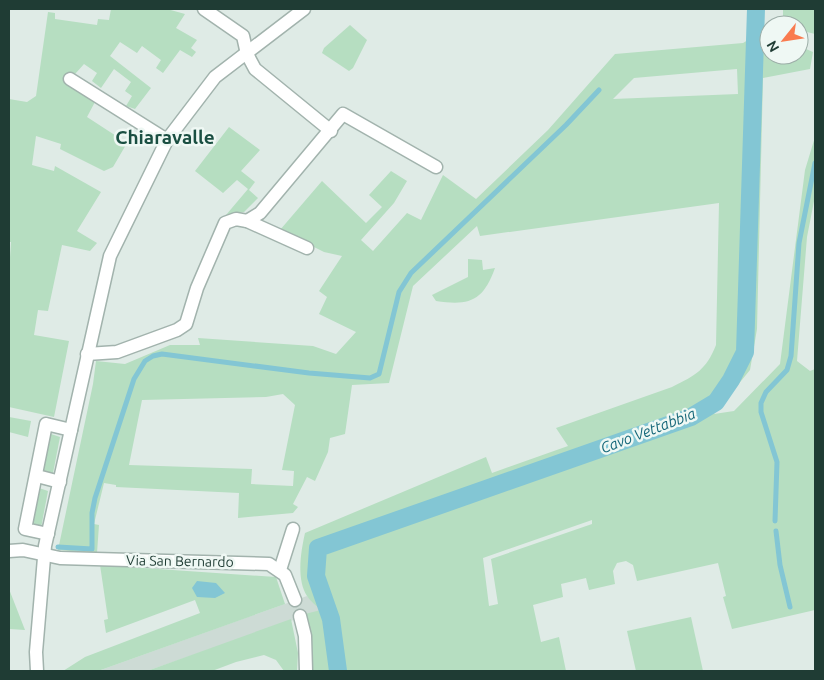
<svg xmlns="http://www.w3.org/2000/svg" width="824" height="680" font-family="Ubuntu,sans-serif">
  <style>
    .built { fill: #cddbd5 }
    .green { fill: #b6dec1; fill-rule: evenodd }
    .water { fill: #83c6d4 }
    .lines { fill: none; stroke-linecap: round; stroke-linejoin: round }
    .stream { stroke: #83c6d4; stroke-width: 5 }
    .canal { stroke: #83c6d4; stroke-width: 18 }
    .minor-casing { stroke: #a2b3ad; stroke-width: 15 }
    .minor { stroke: #fff; stroke-width: 12 }
    .labels { text-anchor: middle; stroke-width: 5; stroke-linejoin: round; paint-order: stroke }
    .street-label { font-size: 14px; fill: #1f3c34; stroke: #eff8f4 }
    .water-label { font-size: 15px; font-style: italic; fill: #17687a; stroke: #eff8f4 }
    .district-label { font-size: 19px; font-weight: bold; fill: #1a4f42; stroke: #eff8f4 }
  </style>
  <rect width="100%" height="100%" fill="#dfebe6"/>
  <polygon class="built" points="307,596 322,610 147,671 98,671"/>
  <g class="green">
    <polygon points="111,9 167,9 185,14 176,28 197,40 191,48 196,52 192,57 180,50 163,73 156,68 161,60 142,46 137,53 120,42 110,56 151,88 135,109 126,106 132,96 125,91 131,82 114,69 101,88 92,81 97,73 84,64 67,83 96,100 87,117 127,143 113,167 104,171 60,149 61,144 36,136 32,165 54,171 55,166 101,192 77,231 97,243 90,251 62,245 48,311 38,310 34,335 69,341 54,417 9,407 9,273 11,242 9,242 9,99 27,102 36,96 48,12 55,13 55,19 97,25 98,19 109,20"/>
    <polygon points="783,9 815,9 815,34 799,30 799,25 789,25 783,22"/>
    <polygon points="350,25 367,40 353,68 349,71 322,53 324,48"/>
    <path d="M 766,29 L 769,36 L 769,55 L 799,55 L 799,46 L 813,52 L 810,69 L 763,78 L 757,329 L 750,370 L 714,414 L 734,411 L 780,364 L 805,170 L 815,137 L 815,196 L 807,237 L 797,361 L 810,371 L 815,369 L 815,610 L 732,629 L 723,597 L 726,596 L 718,563 L 637,581 L 633,565 L 626,561 L 617,563 L 613,571 L 615,584 L 589,590 L 586,578 L 561,584 L 563,597 L 533,605 L 541,642 L 559,637 L 566,671 L 310,671 L 305,614 L 321,610 C 317,606 310,601 307,596 C 296,579 301,551 305,533 L 486,457 L 492,473 L 568,446 L 556,428 L 672,387 C 696,375 706,370 716,345 L 719,203 L 480,236 L 477,226 L 413,286 L 389,383 L 352,385 L 345,434 L 330,438 L 328,452 L 315,481 L 307,477 L 293,504 L 298,507 L 293,513 L 238,518 L 239,493 L 116,487 L 116,485 L 104,483 L 94,524 L 99,525 L 97,553 L 58,550 L 93,384 L 96,361 L 125,364 L 170,345 L 200,345 L 198,338 L 313,346 L 336,354 L 356,332 L 319,314 L 327,297 L 319,291 L 342,256 L 324,252 L 280,230 L 322,181 L 366,223 L 382,207 L 369,195 L 391,171 L 407,181 L 394,203 L 361,240 L 373,251 L 407,213 L 421,220 L 443,175 L 476,199 L 548,130 L 615,54 L 743,43 ZM 737,69 L 738,94 L 613,99 L 634,78 ZM 283,394 L 295,405 L 282,470 L 294,471 L 293,486 L 251,484 L 252,469 L 129,465 L 142,400 L 266,397 ZM 592,520 L 592,524 L 491,559 L 498,604 L 489,606 L 483,558 Z"/>
    <polygon points="229,127 260,150 241,171 255,182 249,190 258,198 244,212 226,215 248,189 237,180 223,193 195,171"/>
    <path d="M 468,259 L 482,260 L 483,270 L 495,268 C 483,301 470,306 436,301 L 432,295 L 468,277 Z"/>
    <polygon points="9,417 31,421 28,437 9,432"/>
    <polygon points="51,434 60,437 53,473 43,471"/>
    <polygon points="39,488 48,491 41,528 31,525"/>
    <polygon points="100,565 276,577 285,604 98,671 63,671 85,657 200,613 195,600 106,633 104,620 108,619"/>
    <polygon points="9,589 25,630 9,629"/>
    <polygon points="691,617 703,671 636,671 627,631"/>
    <polygon points="291,619 298,653 297,671 284,671 276,660 264,655 236,662 212,671 147,671"/>
  </g>
  <polygon class="water" points="197,581 216,583 225,593 215,598 197,597 192,588"/>
  <g class="lines">
    <g class="stream">
      <polyline points="775,521 777,462 761,412 761,403 766,392 787,370 791,356 799,243 815,163"/>
      <polyline points="776,531 780,565 790,607"/>
      <polyline points="58,547 92,549 92,513 95,498 134,379 145,361 153,356 162,354 309,373 370,378 379,374 399,292 411,273 566,125 599,90"/>
    </g>
    <polyline class="canal" points="338,671 331,619 316,576 318,548 691,417 716,402 731,380 745,352 756,9"/>
    <g class="minor-casing">
      <g id="minor">
        <polyline points="204,9 243,36 247,54 255,69 331,131"/>
        <polyline points="70,79 167,140"/>
        <polyline points="247,221 260,213 343,114 436,167"/>
        <polyline points="87,354 117,352 177,330 186,324 197,288 225,223 236,219 247,221 307,248"/>
        <polyline points="37,476 60,482"/>
        <polyline points="48,534 25,529 46,424 71,430"/>
        <polyline points="9,551 23,550 60,558 269,564 285,575 295,600"/>
        <polyline points="280,570 293,529"/>
        <polyline points="300,616 305,636 306,671"/>
        <polyline points="37,671 36,652 45,546 110,256 167,140 215,77 304,9"/>
      </g>
    </g>
    <use href="#minor" class="minor"/>
  </g>
  <g class="labels">
    <g class="street-label">
      <text transform="translate(180 561) rotate(1)" y="5">Via San Bernardo</text>
    </g>
    <g class="water-label">
      <text transform="translate(648 431) rotate(-21)" y="5">Cavo Vettabbia</text>
    </g>
    <g class="district-label">
      <text x="165" y="144">Chiaravalle</text>
    </g>
  </g>
  <rect width="824" height="680" fill="none" stroke="#1f3c34" stroke-width="20"/>
  <g transform="translate(784 40) rotate(240)"><circle r="24" fill="#eff8f4" stroke="#9cada7"/>
  <path d="M0-4L9 19L0 12L-9 19Z" fill="#f97b4f"/>
  <text y="-8" font-size="14" font-weight="bold" text-anchor="middle" fill="#1f3c34">N</text>
  </g>
</svg>
